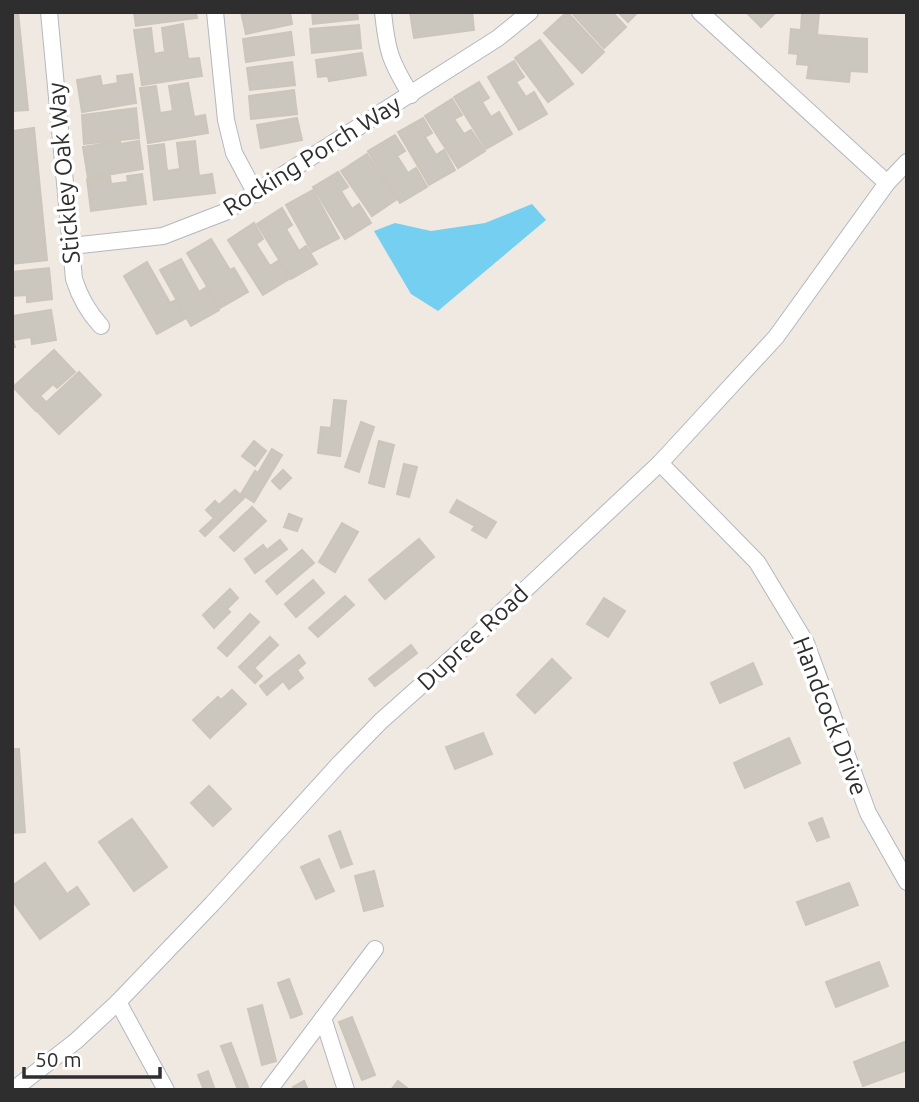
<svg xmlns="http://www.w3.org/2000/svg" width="919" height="1102" font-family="Ubuntu,sans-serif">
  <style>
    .water { fill: #75cff0 }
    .building { fill: #cbc7bf; stroke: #cbc5ba; stroke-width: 2 }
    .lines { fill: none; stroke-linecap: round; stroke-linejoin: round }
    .street-casing { stroke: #b4b7c1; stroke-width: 18 }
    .street { stroke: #fff; stroke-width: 16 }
    .labels { text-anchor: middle; stroke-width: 7; stroke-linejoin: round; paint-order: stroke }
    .street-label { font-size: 24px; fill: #2e2e2e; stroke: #fff }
  </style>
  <rect width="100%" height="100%" fill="#efe9e1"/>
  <polygon class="water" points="532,204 546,220 438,311 411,294 374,231 395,223 431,231 485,223"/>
  <g class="building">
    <polygon points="12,12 18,12 28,110 12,111"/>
    <polygon points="134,12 196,12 197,18 136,26"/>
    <polygon points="241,12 290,12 292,24 246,34"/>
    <polygon points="312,12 357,12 358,19 313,24"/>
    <polygon points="410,12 472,12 474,30 414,38"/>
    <polygon points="567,12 604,52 582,73 544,33"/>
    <polygon points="571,12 612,12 626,27 604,48"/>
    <polygon points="618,12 638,12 628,22"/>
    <polygon points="746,12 776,12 761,27"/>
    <polygon points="802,12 819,12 817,35 867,39 867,72 850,71 849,82 807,78 809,65 797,64 798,54 789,53 791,29 801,30"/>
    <polygon points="183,24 188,59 199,58 202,76 142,85 134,30 151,28 154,54 165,52 162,28"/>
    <polygon points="359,25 361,48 312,53 310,29"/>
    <polygon points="291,32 294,55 246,62 243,39"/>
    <polygon points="540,40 573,84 548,102 515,58"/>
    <polygon points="362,53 366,75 329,81 328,76 318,77 316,60"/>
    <polygon points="514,61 524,77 516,82 526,97 534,92 547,114 519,130 488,77"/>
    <polygon points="292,62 295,85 250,90 247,68"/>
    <polygon points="132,74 136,103 82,112 77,80 100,76 102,86 118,83 117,76"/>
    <polygon points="479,82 489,98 482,102 491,117 499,112 512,134 486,149 454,97"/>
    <polygon points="188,83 194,117 205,115 208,133 148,143 140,88 156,86 160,113 173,111 169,86"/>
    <polygon points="294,90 297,114 251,119 249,96"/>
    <polygon points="452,99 462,115 454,119 464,134 471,130 485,151 458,168 425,116"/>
    <polygon points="136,108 139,138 84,144 82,115"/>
    <polygon points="297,118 302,140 261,148 257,125"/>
    <polygon points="423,118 432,133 425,137 436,155 444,150 455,170 429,185 398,132"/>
    <polygon points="34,128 47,260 12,264 12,131"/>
    <polygon points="395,135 405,151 397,156 408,173 416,168 427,187 400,203 368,151"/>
    <polygon points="120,141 120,144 139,141 143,169 88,178 83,147"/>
    <polygon points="195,141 199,176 212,174 215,193 154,200 148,146 164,144 167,171 180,169 177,143"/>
    <polygon points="367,154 397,199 372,216 341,171"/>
    <polygon points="338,172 348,187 341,191 352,209 359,204 371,223 345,239 313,187"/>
    <polygon points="142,174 146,204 91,211 87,179 110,176 111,184 128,182 127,176"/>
    <polygon points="313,190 339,238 312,252 286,205"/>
    <polygon points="282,208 292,225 286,229 299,251 306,246 317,264 291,279 257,224"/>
    <polygon points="254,223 263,239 256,244 270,266 278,261 289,279 263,295 228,240"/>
    <polygon points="211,239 230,270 234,268 248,292 220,308 187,253"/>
    <polygon points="181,259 199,292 207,287 219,310 191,326 160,270"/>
    <polygon points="147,262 170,303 176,300 186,318 157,334 124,276"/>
    <polygon points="49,268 52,299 27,302 27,295 12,296 12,272"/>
    <polygon points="51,310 56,340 32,344 31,337 13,340 15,347 12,347 12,316"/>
    <polygon points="54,350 75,372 57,388 53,384 40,396 46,402 36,411 13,387"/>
    <polygon points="79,372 101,395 59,434 37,411"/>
    <polygon points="334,400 346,401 340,456 318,453 321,427 331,428"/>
    <polygon points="361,422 374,427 359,472 345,467"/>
    <polygon points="254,441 266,451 255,466 242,456"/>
    <polygon points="379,441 394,445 384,487 369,483"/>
    <polygon points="272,449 282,455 254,502 241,494 255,471 258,473"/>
    <polygon points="404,464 417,467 409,497 397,494"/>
    <polygon points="283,470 291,478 280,489 272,481"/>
    <polygon points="235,490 244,498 205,536 200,531 214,518 206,510 215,501 219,505"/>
    <polygon points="457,500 496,522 486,538 472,530 475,526 450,512"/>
    <polygon points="252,507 266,521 234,551 220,537"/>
    <polygon points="289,514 302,519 297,531 284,527"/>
    <polygon points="342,523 358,532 335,572 319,562"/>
    <polygon points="419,539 434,557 385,599 369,580"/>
    <polygon points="280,540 287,549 255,573 245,559 263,545 267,550"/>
    <polygon points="302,550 314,563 277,594 266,581"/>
    <polygon points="313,580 324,593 296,617 285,604"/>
    <polygon points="230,589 238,598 227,609 230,612 214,628 203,615"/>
    <polygon points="345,596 354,605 318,637 309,628"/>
    <polygon points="604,598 625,611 608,637 587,624"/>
    <polygon points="250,614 259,622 227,656 218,648"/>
    <polygon points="270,637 278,645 254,668 262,676 255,683 239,667"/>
    <polygon points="411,645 417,653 375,686 369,679"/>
    <polygon points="299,655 305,663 297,670 303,678 289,689 283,681 267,695 260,686"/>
    <polygon points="552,659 571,678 535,713 517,695"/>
    <polygon points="753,663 762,684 720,703 711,683"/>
    <polygon points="232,690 246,704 210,738 193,720 218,697 221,700"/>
    <polygon points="483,733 492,754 455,769 446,747"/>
    <polygon points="789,738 800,763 745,788 734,763"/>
    <polygon points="12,749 19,749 25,832 12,833"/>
    <polygon points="209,786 231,809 213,826 191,803"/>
    <polygon points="822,818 829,837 817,841 809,823"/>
    <polygon points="132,819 167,867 134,891 99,842"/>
    <polygon points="340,831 352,864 341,868 329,836"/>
    <polygon points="319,859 334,891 316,899 301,867"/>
    <polygon points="45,863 67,894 77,887 89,904 40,939 12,900 12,886"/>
    <polygon points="374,871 383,906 364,911 355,876"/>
    <polygon points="849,883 858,905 806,925 797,902"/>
    <polygon points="879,962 888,986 836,1007 826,982"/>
    <polygon points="289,979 302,1014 291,1018 278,983"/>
    <polygon points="262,1005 276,1061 262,1065 248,1009"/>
    <polygon points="352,1017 375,1075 362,1080 339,1022"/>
    <polygon points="907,1041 907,1070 863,1086 854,1062"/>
    <polygon points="231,1043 248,1087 242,1090 238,1090 221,1046"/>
    <polygon points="208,1071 215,1090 204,1090 198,1075"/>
    <polygon points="304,1081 308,1090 294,1090 293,1087"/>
    <polygon points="398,1081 407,1088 406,1090 391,1090"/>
  </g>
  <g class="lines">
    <g class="street-casing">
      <g id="street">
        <path d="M 49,12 L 74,279 C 80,298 88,312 101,326"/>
        <polyline points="215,12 226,120 234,153 256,194"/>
        <path d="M 383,12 C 387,51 390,61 411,95"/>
        <polyline points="700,12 887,183"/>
        <polyline points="71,246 163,236 225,212 498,38 530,12"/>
        <polyline points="660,463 757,562 806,643 868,813 907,882"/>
        <polyline points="118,1002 166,1090"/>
        <polyline points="323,1018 346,1090"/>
        <polyline points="13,1090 76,1041 118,1002 212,904 340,763 381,721 462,649 660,463 776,337 887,183 907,162"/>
        <polyline points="269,1090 375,949"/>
      </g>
    </g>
    <use href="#street" class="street"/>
  </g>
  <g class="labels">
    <g class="street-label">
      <text transform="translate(312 156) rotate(-32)" y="8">Rocking Porch Way</text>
      <text transform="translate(64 173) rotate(-95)" y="8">Stickley Oak Way</text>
      <text transform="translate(473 638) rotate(-43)" y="8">Dupree Road</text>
      <text transform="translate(830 716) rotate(69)" y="8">Handcock Drive</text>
    </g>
  </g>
  <rect width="919" height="1102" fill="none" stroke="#2e2e2e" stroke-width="28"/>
  <path d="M24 1067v10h136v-10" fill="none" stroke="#2e2e2e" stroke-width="3.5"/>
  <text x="35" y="1067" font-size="21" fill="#2e2e2e" stroke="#ffffff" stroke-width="5" paint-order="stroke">50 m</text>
</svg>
